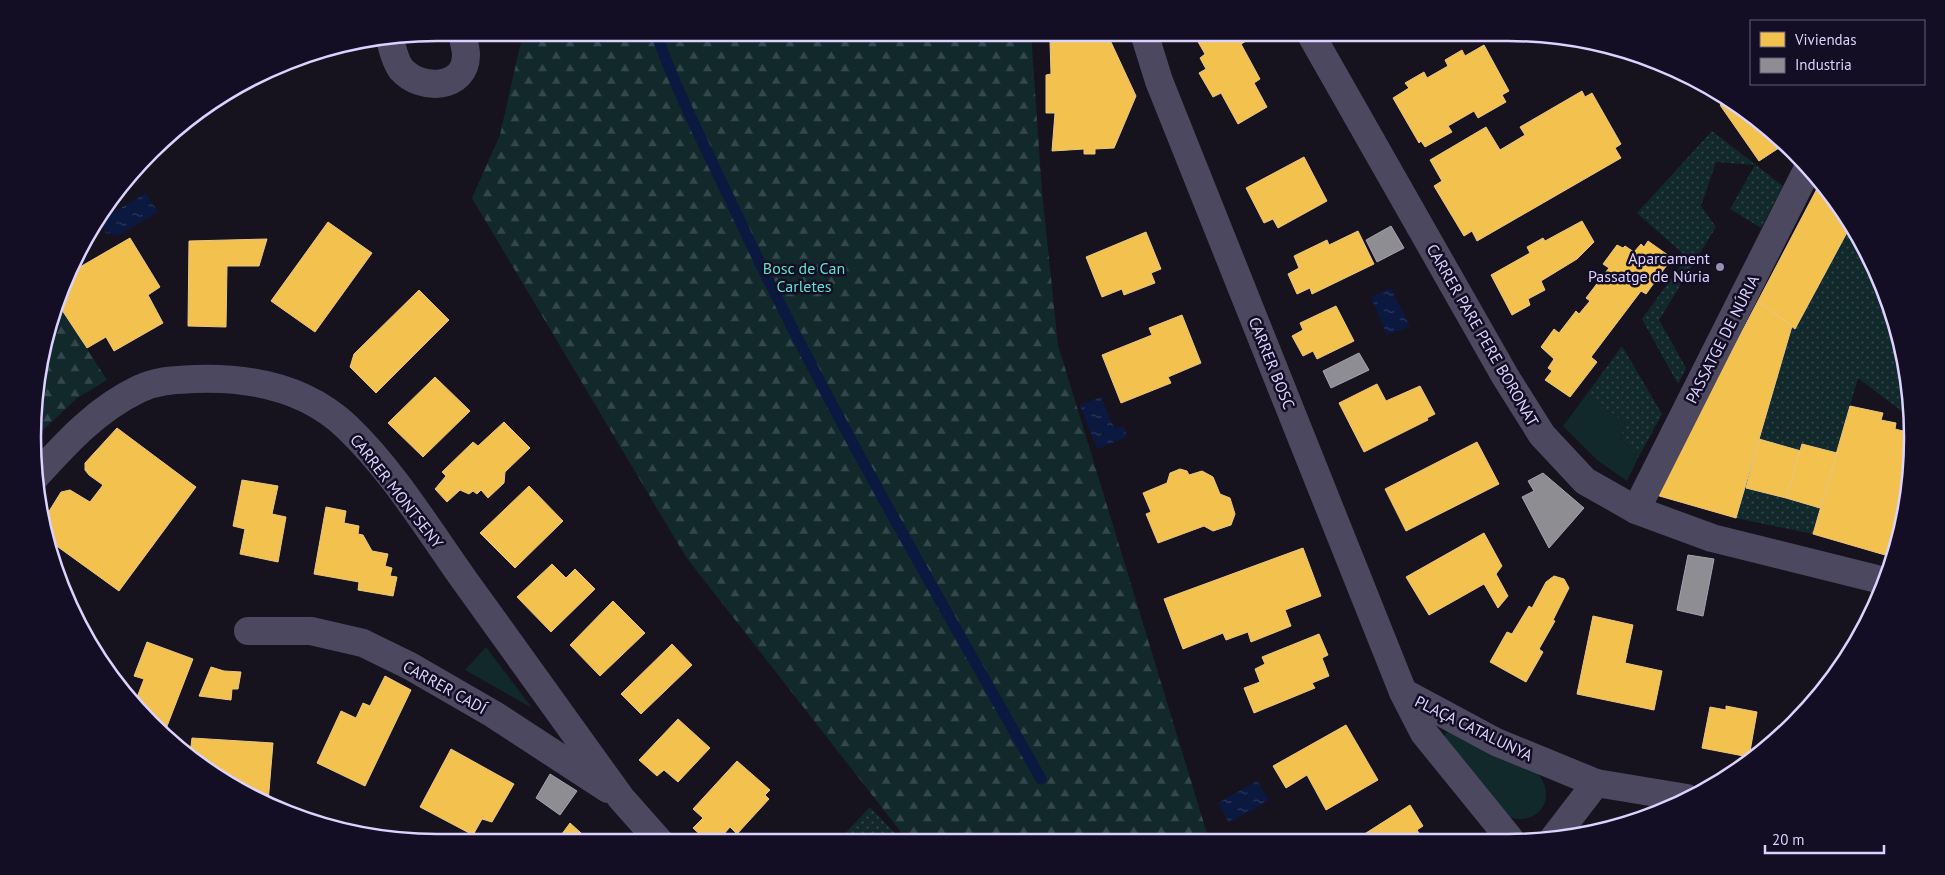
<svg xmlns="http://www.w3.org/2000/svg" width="1945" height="875" font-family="'PT Sans',sans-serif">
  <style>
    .grass { fill: url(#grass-dots) }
    .forest { fill: url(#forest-firs) }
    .park { fill: #12292c }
    .water { fill: url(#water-ripples) }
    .homes { fill: #f2c14e; stroke: #ebc683 }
    .industry { fill: #8d8d92; stroke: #a5a2b3 }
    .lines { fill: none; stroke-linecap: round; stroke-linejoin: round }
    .stream { stroke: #0b183f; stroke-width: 11 }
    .street { stroke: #4c4860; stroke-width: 28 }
    .poi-dot { fill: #978fb1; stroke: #140e24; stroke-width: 2 }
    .labels { text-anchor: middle; stroke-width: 5; stroke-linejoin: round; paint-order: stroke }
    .poi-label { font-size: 16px; fill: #dcd2ff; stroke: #140e24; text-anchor: end }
    .park-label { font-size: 16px; fill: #5de0cd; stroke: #140e24 }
    .street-label { font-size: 16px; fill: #dcd2ff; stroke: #140e24 }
    .rim { fill: none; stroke: #dcd2ff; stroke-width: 2.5 }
  </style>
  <defs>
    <pattern id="grass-dots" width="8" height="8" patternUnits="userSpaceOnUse" patternTransform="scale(1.25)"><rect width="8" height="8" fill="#12292c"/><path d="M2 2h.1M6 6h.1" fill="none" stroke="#34474c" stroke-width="1.8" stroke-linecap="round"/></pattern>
    <pattern id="forest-firs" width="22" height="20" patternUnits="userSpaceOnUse" patternTransform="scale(1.25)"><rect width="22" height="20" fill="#12292c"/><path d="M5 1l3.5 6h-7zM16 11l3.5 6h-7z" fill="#34474c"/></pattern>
    <pattern id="water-ripples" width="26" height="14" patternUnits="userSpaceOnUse" patternTransform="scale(1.25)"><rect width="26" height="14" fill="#0b183f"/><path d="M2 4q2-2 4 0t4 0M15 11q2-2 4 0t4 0" fill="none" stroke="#2e395c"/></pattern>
  </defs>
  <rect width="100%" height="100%" fill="#16131f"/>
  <g class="grass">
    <polygon points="1712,131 1783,186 1761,228 1730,209 1755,165 1716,162 1701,206 1716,227 1659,320 1686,368 1678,384 1642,319 1687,257 1637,213"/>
    <polygon points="1851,225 1882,282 1905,358 1911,418 1858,378 1813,534 1736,518 1792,326 1795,329"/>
    <polygon points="1622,346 1662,414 1638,458 1621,438 1625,423 1587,394"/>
    <polygon points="870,807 902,841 838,841"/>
  </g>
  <g class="forest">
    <polygon points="523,33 1031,33 1042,192 1058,345 1209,840 908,841 686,557 472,198 500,135"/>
    <polygon points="60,307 107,380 77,398 38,435 40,359"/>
  </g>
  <g class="park">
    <polygon points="1587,394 1625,423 1621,438 1638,458 1627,481 1597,460 1563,426"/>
    <polygon points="486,647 532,708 465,670"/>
    <path d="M 1450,732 L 1536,772 C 1559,795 1540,827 1509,817 L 1444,738 L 1446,733 Z"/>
  </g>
  <g class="water">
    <polygon points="146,193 158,212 119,235 105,233 104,226 108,219 107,216"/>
    <polygon points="1391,288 1410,327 1387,335 1371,297"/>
    <polygon points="1101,397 1114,428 1124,426 1127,437 1097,449 1080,405"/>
    <polygon points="1257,781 1269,800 1229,823 1218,803"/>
  </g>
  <g class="homes">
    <polygon points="1045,33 1113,33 1110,40 1136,96 1114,148 1095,149 1095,154 1084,154 1084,149 1052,151 1055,113 1046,113 1046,75 1051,74 1050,41 1045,41"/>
    <polygon points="1193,33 1250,33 1253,37 1241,44 1260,79 1254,83 1267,107 1238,124 1221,93 1213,97 1199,73 1206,69 1200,58 1205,54"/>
    <polygon points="1484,45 1509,91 1502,95 1506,102 1478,118 1474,111 1448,126 1452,132 1425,147 1421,141 1419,143 1393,98 1409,88 1405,83 1424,72 1427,78 1448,66 1445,60 1462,50 1465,56"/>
    <polygon points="1582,91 1585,97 1592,93 1621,144 1615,148 1621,158 1477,241 1472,231 1464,236 1434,186 1442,181 1430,160 1486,127 1500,150 1525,135 1520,127"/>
    <polygon points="1729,99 1732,101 1785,144 1759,161 1720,105"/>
    <polygon points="1304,157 1327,201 1278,228 1273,219 1264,223 1246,188"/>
    <polygon points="1820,183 1844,212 1851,225 1795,329 1758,301"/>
    <polygon points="1582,221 1594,242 1577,259 1541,281 1545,290 1528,299 1530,305 1512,315 1491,275 1530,253 1527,247 1543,238 1545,241"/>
    <polygon points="328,222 372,253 315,332 271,301"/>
    <polygon points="1358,231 1374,264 1312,294 1310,288 1297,294 1288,274 1299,268 1294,256 1327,240 1329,245"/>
    <polygon points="1146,232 1161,269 1151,273 1155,283 1124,295 1122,289 1102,297 1086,257"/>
    <polygon points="130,238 160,287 148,295 163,323 114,351 106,337 87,348 60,307 73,271"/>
    <polygon points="267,239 259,266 227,266 226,327 188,326 189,241"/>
    <polygon points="1648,241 1672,258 1646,294 1641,291 1591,357 1597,362 1570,397 1545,380 1552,371 1548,368 1554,359 1541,347 1554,329 1559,333 1576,311 1579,314 1590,301 1586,298 1609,268 1603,264 1617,245 1623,248 1625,246 1634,252 1641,244 1644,247"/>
    <polygon points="419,290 449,320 376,393 350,367 354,354"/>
    <polygon points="1758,301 1792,326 1736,518 1656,495"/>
    <polygon points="1336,306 1354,341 1317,359 1313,351 1303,356 1292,336 1303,330 1300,323"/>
    <polygon points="1182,315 1201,363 1168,377 1171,383 1121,403 1102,355 1152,335 1149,328"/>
    <polygon points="435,377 470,411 423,457 388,423"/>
    <polygon points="1377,384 1386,401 1420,386 1435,414 1427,418 1428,420 1364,452 1339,403"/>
    <polygon points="1850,406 1883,413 1881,420 1896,423 1895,429 1907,432 1907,436 1912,437 1905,516 1892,557 1813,534"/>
    <polygon points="504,422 530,448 505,472 504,483 488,498 481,490 477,494 473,491 469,494 460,490 447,502 435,489 446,476 442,472 473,442 478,446"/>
    <polygon points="117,428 196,487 119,591 47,539 43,521 61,492 70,490 90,502 103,485 89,475 85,470 85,463"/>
    <polygon points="1759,439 1801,451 1786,498 1746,488"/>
    <polygon points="1477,442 1499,484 1406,531 1385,489"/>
    <polygon points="1802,444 1837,453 1820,508 1786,498"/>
    <polygon points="1180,469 1187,471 1189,475 1202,471 1213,477 1220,494 1230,498 1235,514 1231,525 1213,531 1204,526 1158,543 1146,514 1151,512 1143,493 1167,483 1170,473"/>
    <polygon points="242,480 278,486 272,514 286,517 278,562 240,554 245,529 233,526"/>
    <polygon points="529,486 563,521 515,568 480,533"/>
    <polygon points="326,507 346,511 344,523 359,526 358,534 363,535 372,551 388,554 385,566 392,568 390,576 397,577 393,596 358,590 359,582 314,574"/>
    <polygon points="1484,533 1502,566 1496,574 1508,596 1498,608 1484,584 1429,615 1406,577"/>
    <polygon points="1303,548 1321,596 1285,610 1291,626 1251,642 1248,632 1226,640 1223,633 1183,649 1164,599"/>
    <polygon points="552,564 566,578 575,569 595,589 551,632 517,597"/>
    <polygon points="1554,576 1564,579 1569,588 1553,620 1555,621 1539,649 1543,652 1526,682 1490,662 1507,632 1512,634 1529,606 1532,608 1546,582"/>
    <polygon points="613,601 645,633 600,676 570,645"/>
    <polygon points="1593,616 1633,625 1625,663 1662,671 1654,710 1577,694"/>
    <polygon points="1319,634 1328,655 1322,658 1329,676 1312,683 1315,688 1254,713 1244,688 1260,682 1255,669 1265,664 1262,657"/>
    <polygon points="147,642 193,659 164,734 136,700 144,679 134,676"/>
    <polygon points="672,644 692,665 641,714 621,694"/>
    <polygon points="211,667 224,671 241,672 238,689 232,689 231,700 199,696"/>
    <polygon points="385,676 411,690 365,786 317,763 341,711 356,718 363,703 370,706"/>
    <polygon points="1726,706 1757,712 1749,757 1702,748 1710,707 1726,710"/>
    <polygon points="678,719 710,748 678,782 664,770 657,776 639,760"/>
    <polygon points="1346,725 1378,780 1326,810 1307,775 1286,788 1273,766"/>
    <polygon points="192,738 273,743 268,803 190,754"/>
    <polygon points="451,749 514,784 492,822 482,819 473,835 420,807"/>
    <polygon points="737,761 770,790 765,795 769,799 737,834 730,827 717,842 708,842 693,828 703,818 693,809"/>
    <polygon points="1410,805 1423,826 1417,830 1423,839 1355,840"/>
    <polygon points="570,823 591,842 556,842"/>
  </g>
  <g class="industry">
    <polygon points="1391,226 1404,248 1377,262 1366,240"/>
    <polygon points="1359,353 1369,370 1331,388 1323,371"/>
    <polygon points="1543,473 1584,508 1549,548 1522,497 1534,491 1528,481"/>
    <polygon points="1688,555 1714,559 1703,616 1677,610"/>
    <polygon points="550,774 577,791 560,815 536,798"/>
  </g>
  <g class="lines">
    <path class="stream" d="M 656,33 C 676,90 707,151 733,206 C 824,403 935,590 1041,779"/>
    <g class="street">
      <polyline points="1144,33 1159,81 1403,692 1424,733 1510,839"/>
      <polyline points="1310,33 1505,376 1542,435 1585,481 1636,510 1712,538 1885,581"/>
      <path d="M 390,40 C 393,50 395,61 401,69 C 421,92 466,89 466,55 C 466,48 463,40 462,33"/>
      <path d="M 36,476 C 67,442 97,409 139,389 C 158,380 175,380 195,379 C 250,377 306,388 347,427 C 393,471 428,529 465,581 C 517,653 569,725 621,798 L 660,842"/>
      <polyline points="1636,510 1808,168"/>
      <polyline points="248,631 311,631 363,643 410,666 493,714 608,789"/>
      <polyline points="1403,692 1496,742 1596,783 1553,839"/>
      <polyline points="1596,783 1687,798"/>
    </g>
  </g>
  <circle class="poi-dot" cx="1720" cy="267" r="5"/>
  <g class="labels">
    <g class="poi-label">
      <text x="1710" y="264">Aparcament<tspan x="1710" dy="18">Passatge de Núria</tspan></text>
    </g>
    <g class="park-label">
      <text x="804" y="274">Bosc de Can<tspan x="804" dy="18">Carletes</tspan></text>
    </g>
    <g class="street-label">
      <text transform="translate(1483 335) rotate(60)" y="6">CARRER PARE PERE BORONAT</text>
      <text transform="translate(1722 339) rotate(-63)" y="6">PASSATGE DE NÚRIA</text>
      <text transform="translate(1272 363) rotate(68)" y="6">CARRER BOSC</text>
      <text transform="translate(397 491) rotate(52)" y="6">CARRER MONTSENY</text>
      <text transform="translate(445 687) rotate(29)" y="6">CARRER CADÍ</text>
      <text transform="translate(1474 728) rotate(26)" y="6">PLAÇA CATALUNYA</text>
    </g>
  </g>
  <path d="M0 0H1945V875H0ZM437 41H1508A396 396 0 0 1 1904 437V438A396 396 0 0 1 1508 834H437A396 396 0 0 1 41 438V437A396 396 0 0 1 437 41Z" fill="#140e24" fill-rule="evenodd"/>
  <path class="rim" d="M437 41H1508A396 396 0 0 1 1904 437V438A396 396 0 0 1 1508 834H437A396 396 0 0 1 41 438V437A396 396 0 0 1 437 41Z"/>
  <rect x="1750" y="20" width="175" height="65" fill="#140e24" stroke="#645c7c"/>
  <rect x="1760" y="32" width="25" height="15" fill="#f2c14e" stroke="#645c7c"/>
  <text x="1795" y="45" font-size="15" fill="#dcd2ff">Viviendas</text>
  <rect x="1760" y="58" width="25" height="15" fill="#8d8d92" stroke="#645c7c"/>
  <text x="1795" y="70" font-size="15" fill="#dcd2ff">Industria</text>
  <path d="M1765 845v8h119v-8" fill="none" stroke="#dcd2ff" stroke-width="2.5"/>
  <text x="1772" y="845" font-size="15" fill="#dcd2ff" stroke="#140e24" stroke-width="4" paint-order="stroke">20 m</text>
</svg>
